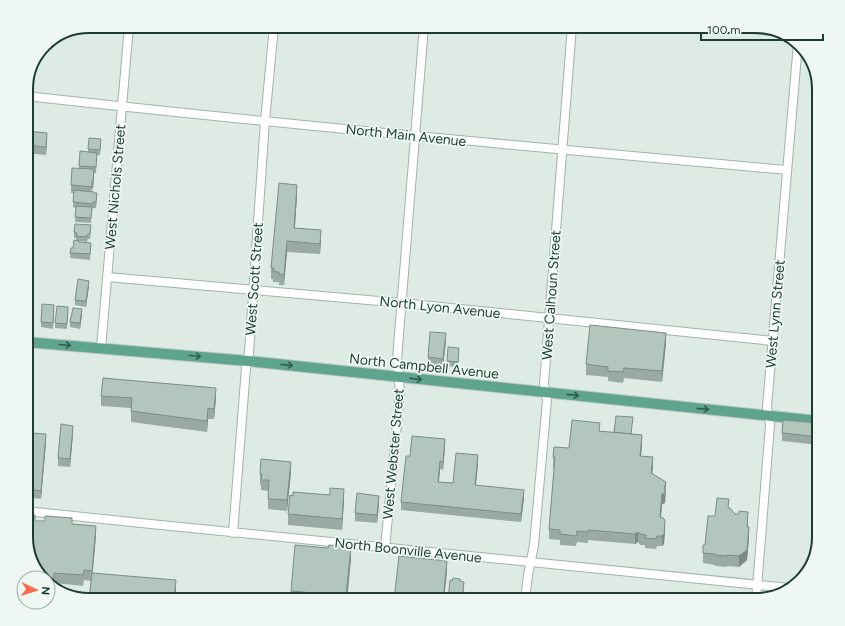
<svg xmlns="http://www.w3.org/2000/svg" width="845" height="626" font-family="Figtree,sans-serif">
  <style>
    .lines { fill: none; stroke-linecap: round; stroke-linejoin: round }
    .minor-casing { stroke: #a1b3ab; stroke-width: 10 }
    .major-casing { stroke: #c0c8c6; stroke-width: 12 }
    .minor { stroke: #fff; stroke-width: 8 }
    .major { stroke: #5ea48e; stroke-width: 10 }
    .wall { fill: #9aaaa3 }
    .shaded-wall { fill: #7d8b84 }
    .building { fill: #b3c6bd; stroke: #7d8b84 }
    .oneway { stroke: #315b4e }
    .labels { text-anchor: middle; stroke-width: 3.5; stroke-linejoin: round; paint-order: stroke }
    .street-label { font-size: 14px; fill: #1e3c32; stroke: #eef7f2 }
    .rim { fill: none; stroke: #1e3c32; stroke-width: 2 }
  </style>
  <rect width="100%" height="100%" fill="#deebe4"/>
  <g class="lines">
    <g class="minor-casing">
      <g id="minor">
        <polyline points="724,26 771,31"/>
        <path d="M 26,96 C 279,124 533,147 787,170"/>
        <polyline points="107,277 402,303 773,341"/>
        <polyline points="101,348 129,26"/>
        <polyline points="26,511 141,523 790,588"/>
        <polyline points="233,533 246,368 249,353 265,121 274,26"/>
        <polyline points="385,548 400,392 397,359 424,26"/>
        <polyline points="525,600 528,575 534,545 547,400 544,384 572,26"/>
        <polyline points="756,600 770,425 767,407 798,43"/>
      </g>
    </g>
    <g class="major-casing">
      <polyline id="major" points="26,342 248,361 819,421"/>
    </g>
    <use href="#minor" class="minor"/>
    <use href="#major" class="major"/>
  </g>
  <g class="wall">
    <polygon points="26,131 47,141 46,155 26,153"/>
    <polygon points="101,144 100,155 97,155 96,173 94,173 93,189 92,189 92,192 94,193 97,199 96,208 93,208 93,209 92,209 91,223 75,222 76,208 73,207 74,193 71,193 71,185 79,168 79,166 88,152 88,149"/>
    <polygon points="297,195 295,228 321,241 320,254 287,252 284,285 279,285 279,282 273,282 273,279 271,279 271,268"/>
    <polygon points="91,231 90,239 88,239 87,242 79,241 79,242 91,248 90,260 70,258 71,248 73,248 76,240 76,238 74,238 74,232"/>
    <polygon points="89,286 86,307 75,305 75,300"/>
    <polygon points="54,311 53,329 41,327 41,322"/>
    <polygon points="68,312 67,329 55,328 55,323"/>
    <polygon points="82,314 80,329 70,327 70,322"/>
    <polygon points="446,341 443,367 428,365 428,357"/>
    <polygon points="666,343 662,382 624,378 623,383 608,381 608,377 586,375 586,364"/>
    <polygon points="459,353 458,367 447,366 447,361"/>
    <polygon points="101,396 216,398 214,419 208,419 207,432 131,422 131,408 101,406"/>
    <polygon points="819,423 819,445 782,441 782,433"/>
    <polygon points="600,431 631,434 642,445 641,456 653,467 652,474 666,492 665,503 662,504 661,518 665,531 664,544 662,546 657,546 656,549 645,548 645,545 640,545 638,542 635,544 588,540 588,543 577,542 576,546 560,545 560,540 549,539 549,529 554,468 553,468 553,457"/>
    <polygon points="73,434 70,467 58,466 58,458"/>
    <polygon points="46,442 41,499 26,497 26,483"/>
    <polygon points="445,447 443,470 440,469 439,482 453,483 478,463 476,485 524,498 521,522 401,510 401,502 410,456"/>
    <polygon points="291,472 287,511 268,509 268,491 261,490 261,485 260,485 260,474"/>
    <polygon points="330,495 344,500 342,530 288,525 288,514 293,496"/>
    <polygon points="379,504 377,523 355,521 355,513"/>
    <polygon points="729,508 735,514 748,523 748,527 749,538 747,560 739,567 727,566 727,567 715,566 715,565 703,563 703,553 715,516"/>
    <polygon points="35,521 72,524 96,536 92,573 176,591 175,600 89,600 91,581 84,580 83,586 54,583"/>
    <polygon points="328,548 351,558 347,600 291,600 291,591"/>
  </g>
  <g class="shaded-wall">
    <polygon points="47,133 47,141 46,155 46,147"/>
    <polygon points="94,169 94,177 93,189 93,181"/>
    <polygon points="297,185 297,195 294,238 294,228"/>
    <polygon points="321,230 321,241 320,254 320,244"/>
    <polygon points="287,241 287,252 284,285 284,275"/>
    <polygon points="89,281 89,286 86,307 86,301"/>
    <polygon points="82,309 82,314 80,329 80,323"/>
    <polygon points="446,333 446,341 443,367 443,359"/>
    <polygon points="666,333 666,343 662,382 662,371"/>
    <polygon points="216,388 216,398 214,419 214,409"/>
    <polygon points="208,408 208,419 207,432 207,421"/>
    <polygon points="73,426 73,434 70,467 70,459"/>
    <polygon points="46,434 46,442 41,499 41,491"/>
    <polygon points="642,435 642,445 640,466 640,456"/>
    <polygon points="445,439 445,447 443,470 443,462"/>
    <polygon points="478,455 478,463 475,493 475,485"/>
    <polygon points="653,457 653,467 651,484 651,473"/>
    <polygon points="440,461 440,469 438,490 438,482"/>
    <polygon points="291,462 291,472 287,511 287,500"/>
    <polygon points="666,482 665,503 662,504 660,528 660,517 662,494"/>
    <polygon points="344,489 344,500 342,530 342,519"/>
    <polygon points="524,490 524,498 521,522 521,514"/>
    <polygon points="379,496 379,504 377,523 377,515"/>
    <polygon points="665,520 665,531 664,544 662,546 662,536"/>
    <polygon points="96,526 96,536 92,581 92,571"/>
    <polygon points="749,527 749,538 747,560 739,567 739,556"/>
    <polygon points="638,532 638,542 635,544 635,534"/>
    <polygon points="351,547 351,558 347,600 346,600"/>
    <polygon points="447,561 447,572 444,600 443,600"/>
    <polygon points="54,573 54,588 53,588"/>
    <polygon points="176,580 176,591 175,600 174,600"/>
    <polygon points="464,582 463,600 462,600"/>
  </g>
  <g class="building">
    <polygon points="26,131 47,133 46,147 26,145"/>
    <polygon points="89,138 101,139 100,150 88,149"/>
    <polygon points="80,151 97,153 96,167 79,166"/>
    <polygon points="72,168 94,169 93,181 92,181 92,187 71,185"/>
    <polygon points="279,183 297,185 294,228 321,230 320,244 287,241 284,275 279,274 279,272 273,271 274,268 271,268"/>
    <polygon points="74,190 94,192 94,193 97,193 96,202 93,202 93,204 73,202"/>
    <polygon points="76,206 92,207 91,218 75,217"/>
    <polygon points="75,224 91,225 90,234 88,234 87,237 76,236 77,233 74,232"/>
    <polygon points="74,240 79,241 79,242 91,243 90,254 70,253 71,248 73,248"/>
    <polygon points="78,279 89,281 86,301 75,300"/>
    <polygon points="42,304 54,305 53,323 41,322"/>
    <polygon points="57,306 68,307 67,324 55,323"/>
    <polygon points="73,308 82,309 80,323 70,322"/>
    <polygon points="590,325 666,333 662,371 624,368 623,372 608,371 608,367 586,364"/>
    <polygon points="430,332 446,333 443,359 428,357"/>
    <polygon points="448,347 459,348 458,362 447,361"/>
    <polygon points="103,378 216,388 214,409 208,408 207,421 131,411 132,398 101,396"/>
    <polygon points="616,416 633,417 631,434 614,432"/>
    <polygon points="572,420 600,423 599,431 642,435 640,456 653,457 651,473 666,482 664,489 665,489 665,493 662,494 660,517 663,518 665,520 664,534 662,536 657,536 656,539 645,538 646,535 640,534 638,532 635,534 588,530 588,532 577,531 576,536 560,534 560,530 549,529 555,457 553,457 554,447 569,448"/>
    <polygon points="783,420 819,423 819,437 782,433"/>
    <polygon points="61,424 73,426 70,459 58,458"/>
    <polygon points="31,433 46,434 41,491 26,489 26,483"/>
    <polygon points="412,436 445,439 443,462 440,461 438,482 453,483 456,453 478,455 475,485 524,490 521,514 401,502 406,456 410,456"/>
    <polygon points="261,459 291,462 287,500 268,499 269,480 261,480 262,474 260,474"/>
    <polygon points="330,488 344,489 342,519 288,514 290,495 293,496 293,492 330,495"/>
    <polygon points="357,493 379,496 377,515 355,513"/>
    <polygon points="717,498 729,499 728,508 730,508 735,514 739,514 739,511 748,512 747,527 749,527 747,550 739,556 727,555 727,556 715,555 715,554 703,553 703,545 705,545 708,516 715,516"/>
    <polygon points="26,514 35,515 35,521 45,521 45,516 72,518 72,524 96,526 92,571 84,570 83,575 54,573 53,588 51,587 48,584 48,578 43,578 33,565 26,541"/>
    <polygon points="295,545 328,548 329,545 351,547 346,596 291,591"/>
    <polygon points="399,556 447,561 443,600 394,600"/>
    <polygon points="92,573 176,580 174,600 89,600"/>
    <polygon points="453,578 460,579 460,581 464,582 462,600 448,600 450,580 452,581"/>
  </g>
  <defs><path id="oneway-shaft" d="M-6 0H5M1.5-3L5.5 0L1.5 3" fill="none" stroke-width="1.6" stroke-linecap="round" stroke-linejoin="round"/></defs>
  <g class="oneway">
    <use href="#oneway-shaft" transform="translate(65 345) rotate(5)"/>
    <use href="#oneway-shaft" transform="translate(195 356) rotate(5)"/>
    <use href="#oneway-shaft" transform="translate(287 365) rotate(6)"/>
    <use href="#oneway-shaft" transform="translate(416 379) rotate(6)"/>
    <use href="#oneway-shaft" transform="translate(573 395) rotate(6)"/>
    <use href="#oneway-shaft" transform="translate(703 409) rotate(6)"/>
  </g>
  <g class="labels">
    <g class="street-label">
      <text transform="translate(406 135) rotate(6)" y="5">North Main Avenue</text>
      <text transform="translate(115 187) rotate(-85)" y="5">West Nichols Street</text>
      <text transform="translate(254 279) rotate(-86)" y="5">West Scott Street</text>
      <text transform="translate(551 295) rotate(-86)" y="5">West Calhoun Street</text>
      <text transform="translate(440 307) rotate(6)" y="5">North Lyon Avenue</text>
      <text transform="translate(775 314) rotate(-85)" y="5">West Lynn Street</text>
      <text transform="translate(424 366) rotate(6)" y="5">North Campbell Avenue</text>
      <text transform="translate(393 454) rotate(-85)" y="5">West Webster Street</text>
      <text transform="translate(408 550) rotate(6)" y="5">North Boonville Avenue</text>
    </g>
  </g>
  <path d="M0 0H845V626H0ZM89 33H756A56 56 0 0 1 812 89V537A56 56 0 0 1 756 593H89A56 56 0 0 1 33 537V89A56 56 0 0 1 89 33Z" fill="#eef7f2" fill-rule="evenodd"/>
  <path class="rim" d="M89 33H756A56 56 0 0 1 812 89V537A56 56 0 0 1 756 593H89A56 56 0 0 1 33 537V89A56 56 0 0 1 89 33Z"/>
  <g transform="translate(36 590) rotate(94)"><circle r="19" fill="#eef7f2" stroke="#9baca5"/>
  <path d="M0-3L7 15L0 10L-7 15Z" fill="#fe6a49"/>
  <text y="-6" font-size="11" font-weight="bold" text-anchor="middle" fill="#1e3c32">N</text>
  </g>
  <path d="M701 34v6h122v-6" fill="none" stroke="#1e3c32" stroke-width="2"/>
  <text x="707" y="34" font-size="12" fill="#1e3c32" stroke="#eef7f2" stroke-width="3" paint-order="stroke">100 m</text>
</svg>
